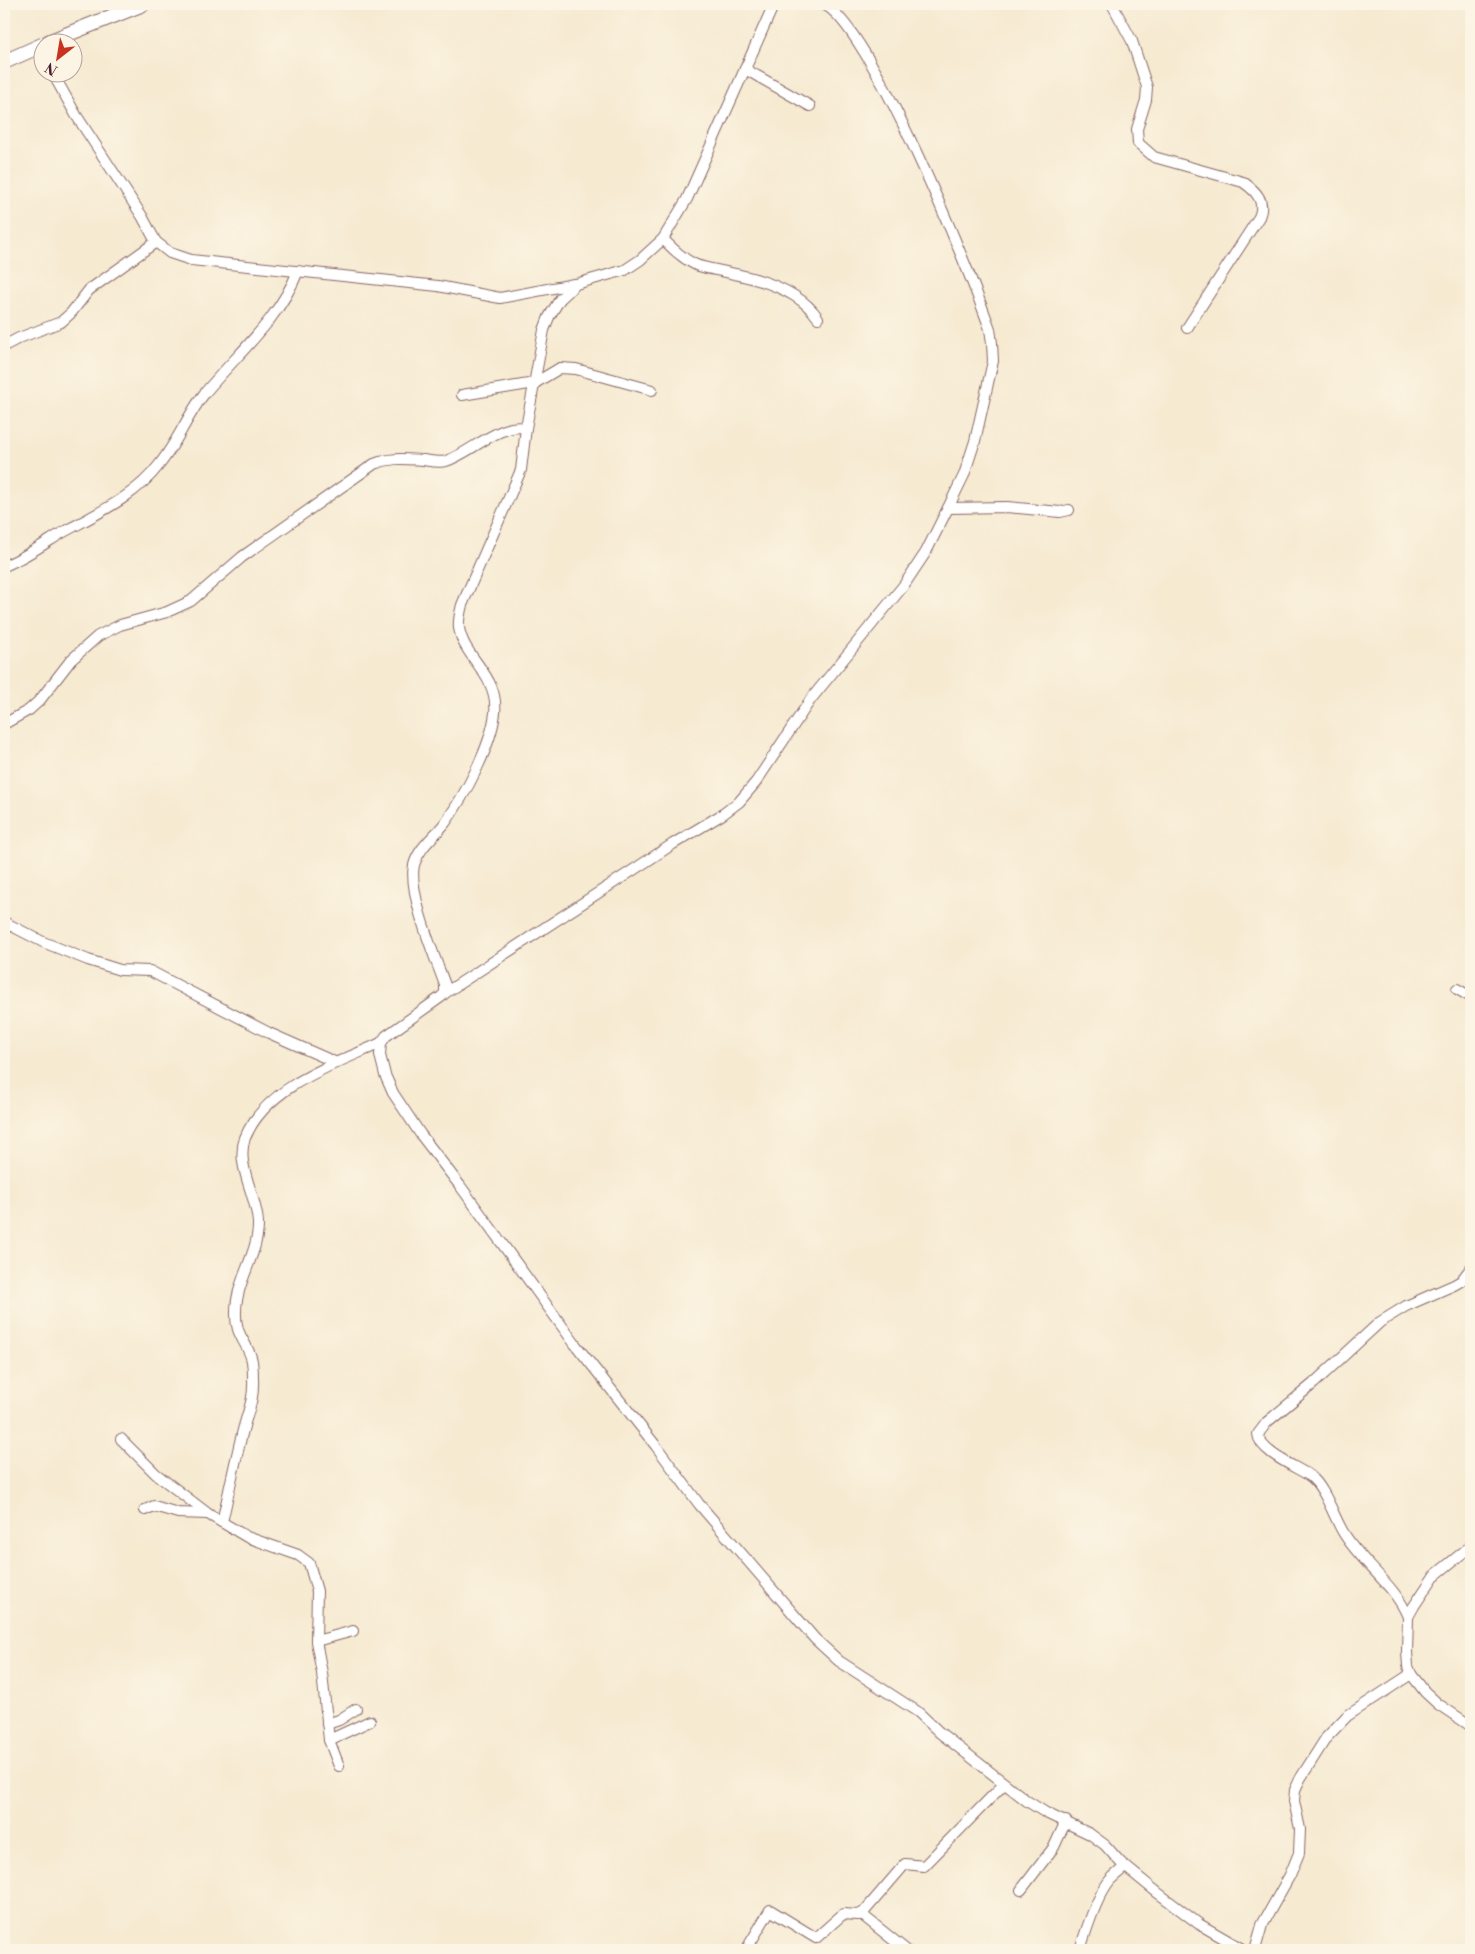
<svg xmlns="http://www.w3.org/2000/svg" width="1475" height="1954" font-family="'Libre Bodoni',serif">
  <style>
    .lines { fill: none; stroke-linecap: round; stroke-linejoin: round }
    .street-casing { stroke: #866665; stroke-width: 12 }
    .secondary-casing { stroke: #866665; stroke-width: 16 }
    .street { stroke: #fff; stroke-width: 10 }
    .secondary { stroke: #fff; stroke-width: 14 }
  </style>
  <rect width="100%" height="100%" fill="#fcf5e5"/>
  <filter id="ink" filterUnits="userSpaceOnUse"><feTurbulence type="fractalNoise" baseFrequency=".02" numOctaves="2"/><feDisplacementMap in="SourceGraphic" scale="10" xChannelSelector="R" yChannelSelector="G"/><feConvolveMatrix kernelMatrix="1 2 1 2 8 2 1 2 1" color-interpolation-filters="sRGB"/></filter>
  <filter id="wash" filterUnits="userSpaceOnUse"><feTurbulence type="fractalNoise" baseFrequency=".0096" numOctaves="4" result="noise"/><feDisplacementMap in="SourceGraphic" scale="20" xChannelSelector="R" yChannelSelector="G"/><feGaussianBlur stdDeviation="1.12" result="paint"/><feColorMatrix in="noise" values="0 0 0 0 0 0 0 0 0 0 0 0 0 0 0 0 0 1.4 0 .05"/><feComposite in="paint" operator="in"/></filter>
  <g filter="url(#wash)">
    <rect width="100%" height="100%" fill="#f6ead1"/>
  </g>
  <g filter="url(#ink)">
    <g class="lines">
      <g class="street-casing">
        <g id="street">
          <path d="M 774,4 L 687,199 L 663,239 L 640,260 L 625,270 L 576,284 L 560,299 L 549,317 L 544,330 L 526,428 L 521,470 L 462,605 C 460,613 458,620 459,628 C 464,659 499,675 495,713 C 491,747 465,795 445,823 C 434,837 419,847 414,865 C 408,894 435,957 445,985 L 445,993 L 441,997 L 386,1036 L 381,1043 L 380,1055 L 385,1075 L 393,1093 L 421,1135 L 461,1187 L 575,1344 L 656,1446 L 699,1504 L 815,1639 L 839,1661 L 918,1712 L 939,1732 L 1027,1801 L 1046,1813 L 1090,1834 L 1105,1845 L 1121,1863 L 1158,1893 L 1199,1924 L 1244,1950"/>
          <path d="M 1112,4 L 1132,41 L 1147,87 L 1146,100 L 1137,129 L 1138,143 L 1154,157 L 1243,182 C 1256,191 1266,201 1259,217 L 1187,328"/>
          <polyline points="37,47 42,56"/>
          <polyline points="745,69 810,106"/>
          <polyline points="52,72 76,115 142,216 156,242 170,253 191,260 438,286 500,298 574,284"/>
          <path d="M 663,239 C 673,249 683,259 696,265 C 707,269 719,270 730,273 C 761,279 800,291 818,318"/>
          <polyline points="4,346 19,338 61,322 71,313 89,290 156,242"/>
          <polyline points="462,395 535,383 560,368 576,369 652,390"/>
          <polyline points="948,508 1007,507 1060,512 1069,510"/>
          <path d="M 4,566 C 24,558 41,546 60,534 C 94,515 135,497 159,465 C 177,443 187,416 204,394 C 237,354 279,320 298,271"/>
          <path d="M 4,724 L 29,710 L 40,700 L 71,660 L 98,636 L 120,625 L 167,612 L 191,601 L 242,557 L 374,464 C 391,457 405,459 423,460 C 431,461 439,463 446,461 C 471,453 500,422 526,428"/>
          <polyline points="4,922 43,942 88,960 120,970 150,971 269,1033 337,1063"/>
          <polyline points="1457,989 1471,997"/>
          <path d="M 445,993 L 673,844 L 723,814 L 739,802 L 756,782 L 811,699 L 904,585 L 926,552 L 948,508 L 964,475 L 975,441 L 993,361 L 992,343 L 990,329 C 972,277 867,17 822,4"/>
          <polyline points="121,1439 156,1474 207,1513"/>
          <polyline points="145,1510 154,1506 178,1513 208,1514 247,1537 298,1555 309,1563 317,1591 316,1641 322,1673 329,1740 339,1766"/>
          <path d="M 222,1522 C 229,1492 235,1461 243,1430 C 248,1410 254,1401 253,1379 C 253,1372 253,1363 251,1357 C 244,1338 235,1334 236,1311 C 236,1281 259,1253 258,1223 C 257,1196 235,1165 245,1138 C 266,1086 335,1064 381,1043"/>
          <polyline points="1471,1546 1434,1576 1414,1606 1408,1617 1407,1652 1408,1666 1411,1674 1425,1692 1438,1704 1471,1726"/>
          <path d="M 1408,1617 C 1395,1584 1361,1563 1343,1532 C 1334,1517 1324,1486 1310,1476 C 1297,1467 1259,1452 1258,1434 L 1267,1422 L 1313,1384 L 1380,1322 L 1406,1306 L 1454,1285 L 1461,1281 L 1471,1268"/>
          <polyline points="316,1641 353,1631"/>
          <polyline points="327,1724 339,1720 356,1709"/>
          <polyline points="329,1740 370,1721"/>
          <polyline points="1021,1890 1054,1847 1066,1821"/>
          <polyline points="861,1914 906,1950"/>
          <polyline points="746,1950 770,1910 816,1938 843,1914 858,1915 863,1913 905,1864 924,1866 1004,1784"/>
          <path d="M 1080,1950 C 1086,1930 1097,1896 1110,1880 C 1115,1875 1120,1871 1125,1867"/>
          <polyline points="1255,1950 1262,1925 1290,1875 1299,1853 1300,1829 1294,1801 1295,1790 1300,1779 1326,1738 1347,1716 1411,1674"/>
        </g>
      </g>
      <g class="secondary-casing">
        <g id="secondary">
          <polyline points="48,42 143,4"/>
          <polyline points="4,62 42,45"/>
        </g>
      </g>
      <use href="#street" class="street"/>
      <use href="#secondary" class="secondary"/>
    </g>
  </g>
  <rect width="1475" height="1954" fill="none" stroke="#fcf5e5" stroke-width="20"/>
  <g transform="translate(58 58) rotate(211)"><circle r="24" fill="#fcf5e5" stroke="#b59f9b"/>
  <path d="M0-4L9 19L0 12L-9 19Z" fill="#c8321e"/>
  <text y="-8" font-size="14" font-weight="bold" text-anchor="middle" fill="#4a1f2b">N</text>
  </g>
</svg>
